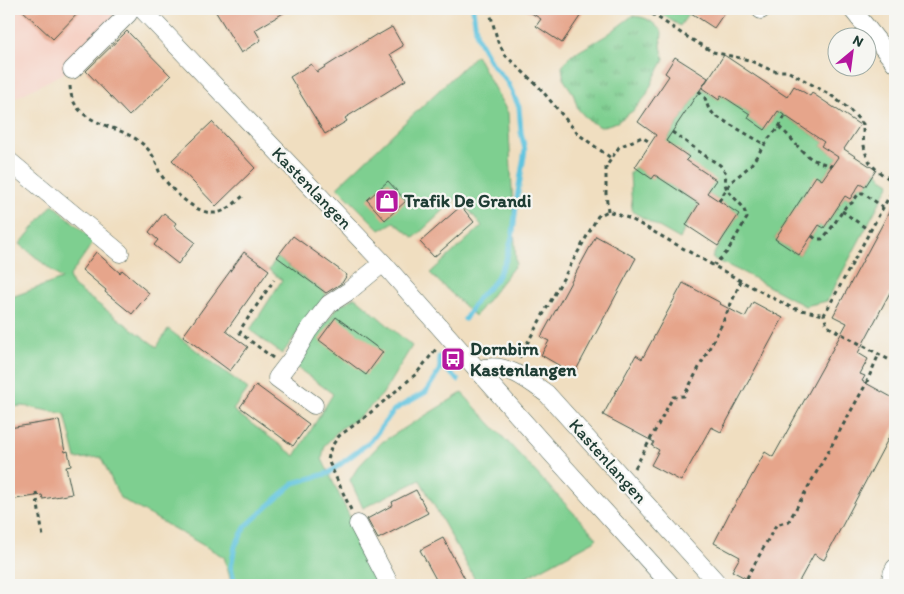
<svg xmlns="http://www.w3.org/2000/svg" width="904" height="594" font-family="Itim,sans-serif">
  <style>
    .built { fill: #f6d1c5 }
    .grass { fill: #7ecf90; stroke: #4e8662 }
    .park { fill: url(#park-tufts); stroke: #4e8662 }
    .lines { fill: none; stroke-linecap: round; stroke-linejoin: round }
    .stream { stroke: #61c4df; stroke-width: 5 }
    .building { fill: #e6a58b }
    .minor-casing { stroke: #3e5549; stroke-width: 19 }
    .path { stroke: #3e5549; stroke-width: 3; stroke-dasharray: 4 4; stroke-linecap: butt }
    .minor { stroke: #fff; stroke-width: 18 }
    .labels { text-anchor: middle; stroke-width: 4.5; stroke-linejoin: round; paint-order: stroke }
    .street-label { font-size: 18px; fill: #1f3d34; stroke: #f6f6f2 }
    .poi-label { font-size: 18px; font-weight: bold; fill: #1f3d34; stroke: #f6f6f2; text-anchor: start }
  </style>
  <defs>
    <pattern id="park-tufts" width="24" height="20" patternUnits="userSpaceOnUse" patternTransform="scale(1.25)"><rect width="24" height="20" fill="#7ecf90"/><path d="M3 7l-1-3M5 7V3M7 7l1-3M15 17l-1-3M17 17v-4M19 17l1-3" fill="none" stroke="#67a976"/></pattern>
  </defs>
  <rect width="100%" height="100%" fill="#f6f6f2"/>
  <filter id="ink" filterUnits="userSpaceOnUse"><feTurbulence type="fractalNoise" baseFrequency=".02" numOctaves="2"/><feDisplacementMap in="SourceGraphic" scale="10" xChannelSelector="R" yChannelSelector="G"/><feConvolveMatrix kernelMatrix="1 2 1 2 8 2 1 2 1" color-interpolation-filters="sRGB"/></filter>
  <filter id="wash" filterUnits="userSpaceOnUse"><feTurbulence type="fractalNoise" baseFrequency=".0096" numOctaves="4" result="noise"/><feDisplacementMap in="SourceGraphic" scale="20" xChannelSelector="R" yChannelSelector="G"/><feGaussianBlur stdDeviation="1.12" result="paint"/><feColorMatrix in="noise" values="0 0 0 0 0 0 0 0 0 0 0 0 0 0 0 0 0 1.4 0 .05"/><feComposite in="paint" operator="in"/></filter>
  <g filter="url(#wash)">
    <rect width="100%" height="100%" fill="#f0dec0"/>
    <polygon class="built" points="9,9 128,9 68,71 9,101"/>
    <g class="grass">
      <polygon points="653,9 692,9 680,26"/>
      <polygon points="476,55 508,113 516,264 475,316 430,273 482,226 458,197 414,238 394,222 380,230 337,187"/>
      <polygon points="701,88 718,99 721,95 750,114 748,118 765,130 778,111 824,142 821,146 838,157 822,180 816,177 775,239 799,255 819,225 824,228 845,196 850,199 860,184 865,187 876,170 882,178 890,183 827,301 805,306 744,273 712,258 718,246 739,214 707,193 686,160 689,157 666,142"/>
      <polygon points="635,167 652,179 655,175 699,204 686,224 686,225 680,239 650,222 632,211 630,173"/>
      <polygon points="53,204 94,241 69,277 72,285 157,347 168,329 248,389 233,410 295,456 333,394 295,366 305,348 338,307 355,297 412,346 382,395 361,416 340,429 325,445 322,459 382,584 380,585 232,585 224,557 120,498 101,457 76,459 65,414 23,406 9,407 9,298 62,279 20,244"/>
      <polygon points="277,257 327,294 282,354 250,330 282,280 269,270"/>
      <polygon points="462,393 597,538 594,541 512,585 478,585 420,480 363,508 350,480 358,467 382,442"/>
    </g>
    <path class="park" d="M 632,16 C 648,17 652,21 662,32 L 661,46 L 664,60 L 655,76 L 646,96 L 634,110 L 617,122 L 601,127 L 589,121 L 578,109 L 573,93 L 564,80 L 562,67 L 569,57 L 607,35 Z"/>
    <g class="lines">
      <g class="stream">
        <polyline points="465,319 478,298 495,281 506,260 513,233 517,198 525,150 521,132 519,107 508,83 491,63 477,37 473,9"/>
        <polyline points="440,364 458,380"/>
        <polyline points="235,585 231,567 235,546 246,526 294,483 329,473 371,441 394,410 426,392 439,371 440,364 439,357"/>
      </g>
    </g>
    <g id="blocks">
      <g class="building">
        <polygon points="21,9 82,9 53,39"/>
        <polygon points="214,9 290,9 255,30 261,40 241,53"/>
        <polygon points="525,9 585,9 562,43 536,26 541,19"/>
        <polygon points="685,9 727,9 714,28"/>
        <polygon points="392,27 403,46 390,54 406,80 345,118 347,121 325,134 290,77 311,64 317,72 377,34 378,35"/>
        <polygon points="127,31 171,76 129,116 86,71"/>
        <polygon points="724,55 787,97 794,86 810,96 812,93 860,125 844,149 876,170 865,187 860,184 850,199 845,196 824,228 819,225 799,255 775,239 816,176 822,180 838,157 821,146 824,142 778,111 765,130 748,118 750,114 721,95 719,100 702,88"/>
        <polygon points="675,57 708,78 666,141 689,157 686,160 716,180 707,193 739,214 718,246 686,225 699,204 655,175 652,179 635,167 656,135 638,122 669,76 665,73"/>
        <polygon points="212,122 255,168 216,206 172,160"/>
        <polygon points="388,181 406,201 385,220 367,200"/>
        <polygon points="895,201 895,283 858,353 868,359 860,374 865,376 862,381 895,399 895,426 824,560 814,554 797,585 748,585 751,581 732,571 740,557 714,543 732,508 733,508 743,490 744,490 765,452 773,457 847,323 833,316"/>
        <polygon points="461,206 474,222 434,257 420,242"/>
        <polygon points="164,213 176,223 174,226 195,242 178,264 154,245 158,240 149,232"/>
        <polygon points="293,236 347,275 342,283 326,293 277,257"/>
        <polygon points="596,236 636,258 574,374 541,355 549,341 541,337"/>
        <polygon points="96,252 120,273 122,270 149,293 132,314 105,292 106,290 82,270"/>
        <polygon points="244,252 269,270 226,331 248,347 230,371 183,336"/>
        <polygon points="683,283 721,303 720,304 745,317 753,302 783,318 721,432 711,427 681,481 651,465 659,450 652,446 654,442 603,415 636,355 642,359"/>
        <polygon points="336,317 383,352 366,375 319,340"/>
        <polygon points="256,385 309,424 293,446 240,407"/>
        <polygon points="59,420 65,452 68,451 71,466 66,467 72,494 43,499 42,495 9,500 9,428"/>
        <polygon points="416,490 428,513 378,539 367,519 393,505 392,502"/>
        <polygon points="443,538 465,579 453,585 439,585 420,550"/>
      </g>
    </g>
  </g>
  <g filter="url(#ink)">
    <use href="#blocks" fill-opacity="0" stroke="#3e5549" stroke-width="1"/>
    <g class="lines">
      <g class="minor-casing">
        <g id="minor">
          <polyline points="142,9 383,263 554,456 671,585"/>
          <polyline points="852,9 895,63"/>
          <polyline points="761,10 762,9"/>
          <polyline points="72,70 128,14 130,9"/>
          <polyline points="9,161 120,253"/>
          <path d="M 478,370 C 503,360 527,379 547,394 L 719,585"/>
          <polyline points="314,405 277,378 293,357 308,331 329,304 349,291 383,263"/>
          <polyline points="358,524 390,585"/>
          <path d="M 892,585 C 890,579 892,573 895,568"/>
        </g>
      </g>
      <g class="path">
        <polyline points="489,9 498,42 506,56 539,87 578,134 611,158"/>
        <path d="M 645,9 L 684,35 L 713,52 L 749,60 L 773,71 L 787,71 L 804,80 L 832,96 L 850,110 L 863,124 C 863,156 866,166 895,182"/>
        <path d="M 70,86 C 72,126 117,123 140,142 C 147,147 153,154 156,163 C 158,167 158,170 160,173 C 169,188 195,214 214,213 C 225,213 235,203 243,196"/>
        <polyline points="699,91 705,98 708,107 714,115 764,144"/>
        <path d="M 779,127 C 791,136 799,151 812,159 C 818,162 825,164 832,166"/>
        <polyline points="672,132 707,157 720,165 726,173 725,184 727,190 743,207 747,218 727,252 714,265"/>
        <polyline points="895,186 824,315 827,326 895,363"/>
        <polyline points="719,201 731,182 750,166 769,138 779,127 785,116"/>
        <polyline points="608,211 606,194 606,167 619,147 642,137 651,143"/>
        <polyline points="842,211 870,231"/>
        <polyline points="812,236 816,239 822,239 830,230 846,206 852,203 859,193 863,193 883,207"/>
        <polyline points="273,358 240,333 242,327 274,280"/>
        <polyline points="519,358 598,216 608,211 631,219 741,281 792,308 824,315"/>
        <polyline points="635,468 673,397 684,396 722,324 741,281"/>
        <polyline points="36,492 43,537"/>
        <polyline points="351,510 328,460 331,447 339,436 364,418 416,374 437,348"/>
        <polyline points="743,585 776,525 789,521 865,386 879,354"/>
      </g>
      <use href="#minor" class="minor"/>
    </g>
  </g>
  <defs>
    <g id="shop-square" transform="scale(1.25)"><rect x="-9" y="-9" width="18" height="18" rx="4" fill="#b5179e" stroke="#f6f6f2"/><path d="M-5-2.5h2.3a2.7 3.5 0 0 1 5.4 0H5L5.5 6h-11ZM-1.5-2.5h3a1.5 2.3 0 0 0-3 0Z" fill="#fff"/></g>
    <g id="bus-square" transform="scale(1.25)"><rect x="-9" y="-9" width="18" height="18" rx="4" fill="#b5179e" stroke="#f6f6f2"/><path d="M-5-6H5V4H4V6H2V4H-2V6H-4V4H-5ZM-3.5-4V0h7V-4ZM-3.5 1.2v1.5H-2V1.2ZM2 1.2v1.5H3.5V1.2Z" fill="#fff"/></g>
  </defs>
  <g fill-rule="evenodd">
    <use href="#shop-square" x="387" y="201"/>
    <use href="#bus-square" x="453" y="359"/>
  </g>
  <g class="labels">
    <g class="street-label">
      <text transform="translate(312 188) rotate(46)" y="6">Kastenlangen</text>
      <text transform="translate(608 461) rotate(48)" y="6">Kastenlangen</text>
    </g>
    <g class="poi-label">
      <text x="404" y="207">Trafik De Grandi</text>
      <text x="470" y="355">Dornbirn<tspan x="470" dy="21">Kastenlangen</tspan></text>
    </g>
  </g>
  <rect width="904" height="594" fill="none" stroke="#f6f6f2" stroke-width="30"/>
  <g transform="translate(852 52) rotate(29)"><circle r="24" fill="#f6f6f2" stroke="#a0aca6"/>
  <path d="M0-4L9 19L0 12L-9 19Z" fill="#b5179e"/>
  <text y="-8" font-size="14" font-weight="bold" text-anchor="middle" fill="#1f3d34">N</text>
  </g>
</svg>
